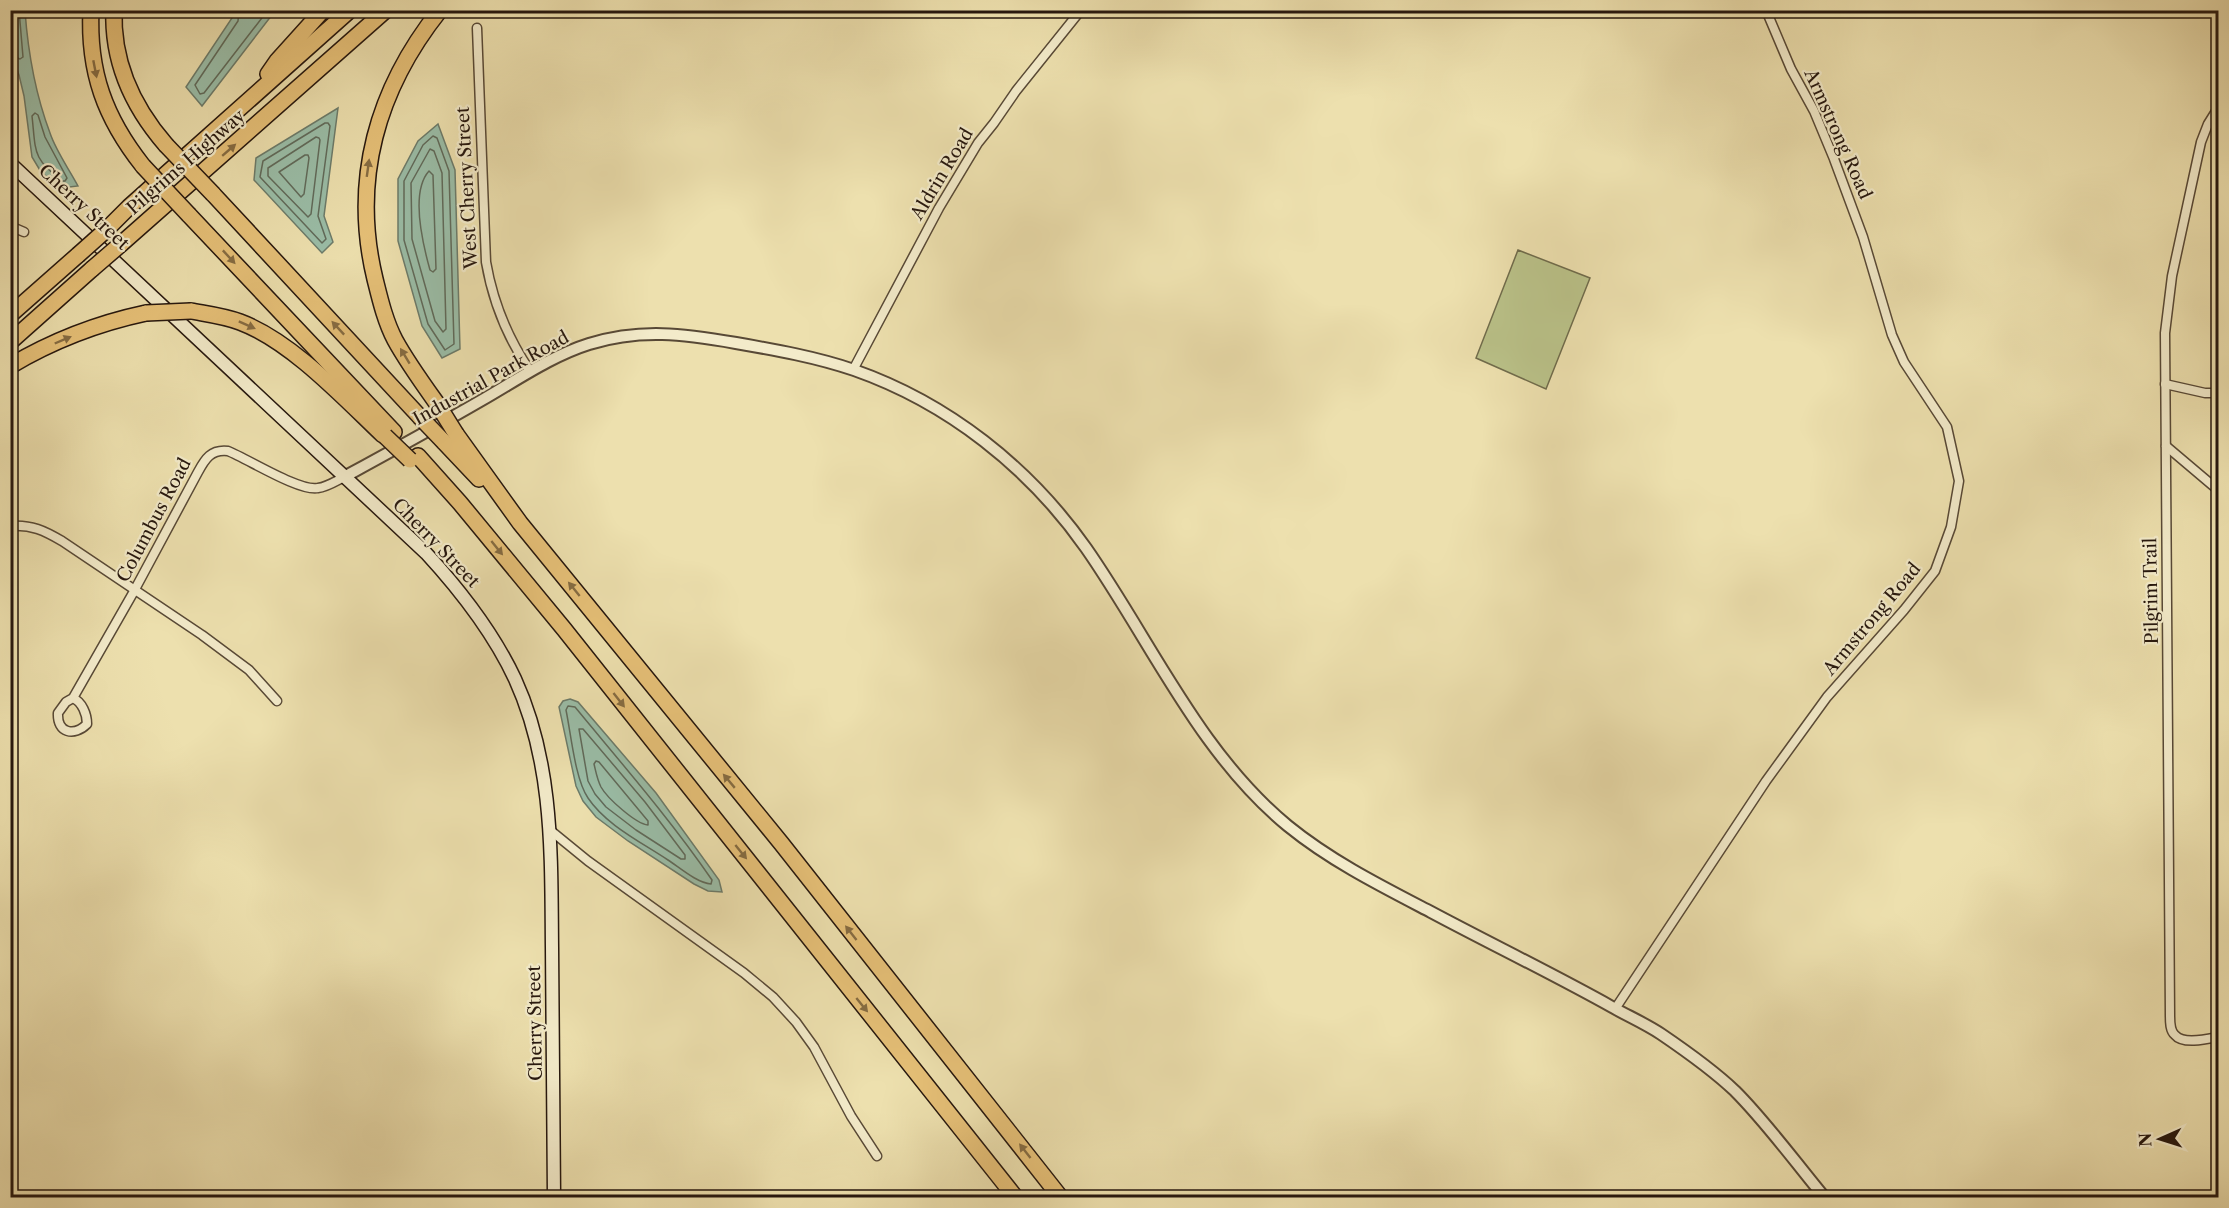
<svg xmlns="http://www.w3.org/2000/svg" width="2229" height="1208" font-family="'Libre Caslon Text',serif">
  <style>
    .green { fill: #bac289; stroke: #706c4c; stroke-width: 1.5 }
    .water { fill: #9abda7; stroke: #6c7b6a; stroke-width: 1.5 }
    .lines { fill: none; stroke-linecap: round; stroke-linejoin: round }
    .shore { stroke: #606a5a; stroke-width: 1.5 }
    .minor-casing { stroke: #584936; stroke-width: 11 }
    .tertiary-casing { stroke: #584936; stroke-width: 14 }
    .secondary-casing { stroke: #26170e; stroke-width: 15 }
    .motorway-casing { stroke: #26170e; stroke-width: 18 }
    .minor { stroke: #f3ebca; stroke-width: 8 }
    .tertiary { stroke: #f3ebca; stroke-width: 10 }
    .secondary { stroke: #f3ebca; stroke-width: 12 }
    .motorway { stroke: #e6c077; stroke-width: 15 }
    .motorway-bridge-casing { stroke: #26170e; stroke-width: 18; stroke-linecap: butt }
    .motorway-bridge { stroke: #e6c077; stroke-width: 15 }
    .oneway { fill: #866c42 }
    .labels { text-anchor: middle; stroke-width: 4.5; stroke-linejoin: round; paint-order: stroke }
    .street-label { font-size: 18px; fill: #26170e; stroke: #f3ebca }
  </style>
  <rect width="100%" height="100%" fill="#ede0ae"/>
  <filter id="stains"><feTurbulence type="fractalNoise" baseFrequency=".00333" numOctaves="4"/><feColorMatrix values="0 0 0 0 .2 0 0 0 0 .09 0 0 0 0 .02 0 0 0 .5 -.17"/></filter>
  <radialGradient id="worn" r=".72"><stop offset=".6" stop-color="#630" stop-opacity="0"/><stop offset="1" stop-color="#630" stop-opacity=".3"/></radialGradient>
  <polygon class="green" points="1518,250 1590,278 1546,389 1476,358"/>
  <g class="water">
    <path d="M 10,11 L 25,11 C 28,52 35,93 50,133 C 56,151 69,169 78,186 L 61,188 L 41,172 L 32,157 L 24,96 L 19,75 L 11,55 Z"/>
    <polygon points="234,11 275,11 202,106 186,87 232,18"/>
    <polygon points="338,108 324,216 333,242 322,253 254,180 256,158"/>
    <polygon points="438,124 455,170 460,349 442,358 422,326 398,241 398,179 418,141"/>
    <polygon points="570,699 578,702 656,793 719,880 722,892 708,891 694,884 628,841 596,817 583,801 576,786 559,707 563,701"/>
  </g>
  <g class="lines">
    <g class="shore">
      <polyline points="239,10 238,21 195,85 200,94 204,93 268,10"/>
      <polyline points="10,55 20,59 23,57 19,10"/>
      <path d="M 35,113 L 38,115 L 45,137 L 67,178 L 65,181 L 62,181 C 32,158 36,152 32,116 Z"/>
      <polygon points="325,123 328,123 330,126 318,216 326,239 322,243 260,177 263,161"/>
      <polygon points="433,136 437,138 449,171 454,344 445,350 428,324 404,240 404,181 423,145"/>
      <polygon points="316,137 319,138 320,140 311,214 308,217 268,176 268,168"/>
      <polygon points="430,149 434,151 442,173 446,329 443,332 435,321 412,239 411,183"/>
      <polygon points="305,155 308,155 309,158 304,194 301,197 279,172"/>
      <path d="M 429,171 L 433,175 L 436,269 L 433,272 L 430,270 C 423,245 410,192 429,171 Z"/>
      <path d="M 568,706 L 575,707 C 622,764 670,819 712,880 L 711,884 C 697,883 679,867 668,860 C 641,842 606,825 588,798 C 575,779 571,734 566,710 Z"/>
      <polygon points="579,729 583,729 645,802 685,855 685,859 681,859 636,830 606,807 595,794 588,781"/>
      <path d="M 596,761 L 599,762 L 648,821 L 648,825 C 636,824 607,798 601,787 C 597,779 596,772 594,764 Z"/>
    </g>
    <g class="minor-casing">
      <g id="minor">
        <path d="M 477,28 L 486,262 C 493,303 507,337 530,371"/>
        <path d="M 2218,108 L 2208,124 L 2201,142 L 2172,276 L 2165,333 L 2170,1016 C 2170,1022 2170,1031 2175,1035 C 2183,1045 2208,1039 2218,1037"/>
        <polyline points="10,226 24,232"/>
        <polyline points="853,370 939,208 978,143 994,123 1016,91 1081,10"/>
        <polyline points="2165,384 2205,393 2218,393"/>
        <polyline points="2166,446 2218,490"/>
        <path d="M 10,526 C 31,524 45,531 62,541 L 202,635 L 249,670 L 277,701"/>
        <path d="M 73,698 C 82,702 87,714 87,724 C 74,737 57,733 58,713 L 66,702 L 73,698 L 133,593 L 198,472 C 205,459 211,449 228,451 C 248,459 300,492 318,488 C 327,487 336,481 344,477"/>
        <polyline points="550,830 588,861 744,973 773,997 796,1022 814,1047 851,1116 877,1156"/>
        <polyline points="1615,1009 1766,781 1827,697 1904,610 1935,571 1951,527 1959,481 1947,427 1904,362 1892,335 1863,237 1834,159 1814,111 1791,69 1766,10"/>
      </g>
    </g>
    <g class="tertiary-casing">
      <path id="tertiary" d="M 344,477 C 390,452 437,426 482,400 C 517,380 551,356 589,344 C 641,328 684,334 736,343 C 776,350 816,357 854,370 C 948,403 1029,467 1086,548 C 1151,641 1199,753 1288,826 C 1331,861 1381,886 1431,912 C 1491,944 1553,974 1612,1007 C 1628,1016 1646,1024 1661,1034 C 1686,1051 1713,1070 1735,1091 C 1767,1123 1795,1162 1825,1198"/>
    </g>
    <g class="secondary-casing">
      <path id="secondary" d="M 10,163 L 426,553 C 461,591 493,632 515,679 C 554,764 551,856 552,947 C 553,1031 553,1114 554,1198"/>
    </g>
    <g class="motorway-casing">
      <g id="motorway">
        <path d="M 91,10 C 88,72 105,118 143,166"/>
        <path d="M 114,10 C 112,62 133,107 166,145"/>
        <polyline points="268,74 277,61 323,10"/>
        <polyline points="213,194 420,417"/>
        <polyline points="189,215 394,432"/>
        <polyline points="106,230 129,207 350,10"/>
        <polyline points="121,244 386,10"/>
        <path d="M 191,311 C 207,314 224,316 240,322 C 291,341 343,397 383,435"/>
        <polyline points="10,315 78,255"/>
        <polyline points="10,342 92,269"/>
        <path d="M 10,366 C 52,341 99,323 146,313"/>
        <path d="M 438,405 C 423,384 407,362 395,340 C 385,321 380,299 375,279 C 351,180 377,89 440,10"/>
        <polyline points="456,434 520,523 781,843 1061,1198"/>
        <polyline points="444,442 479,479"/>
        <polyline points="418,456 460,503 564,629 1016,1198"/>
      </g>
    </g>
    <use href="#minor" class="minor"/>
    <use href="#tertiary" class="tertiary"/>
    <use href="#secondary" class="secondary"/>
    <use href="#motorway" class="motorway"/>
    <g class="motorway-bridge-casing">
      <g id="motorway-bridge">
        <polyline points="166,145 213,194"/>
        <polyline points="143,166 189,215"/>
        <polyline points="78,255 106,230"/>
        <polyline points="92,269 121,244"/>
        <polyline points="146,313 191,311"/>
        <polyline points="438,405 456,434"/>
        <polyline points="420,417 444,442"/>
        <polyline points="385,436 410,460"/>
      </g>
    </g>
    <use href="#motorway-bridge" class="motorway-bridge"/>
  </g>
  <defs><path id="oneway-solid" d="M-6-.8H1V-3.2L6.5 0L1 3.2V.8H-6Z" transform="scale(1.5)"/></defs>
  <g class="oneway">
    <use href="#oneway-solid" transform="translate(95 69) rotate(79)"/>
    <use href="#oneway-solid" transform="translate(229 150) rotate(-41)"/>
    <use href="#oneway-solid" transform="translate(368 168) rotate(-82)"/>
    <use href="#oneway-solid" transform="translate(229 257) rotate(47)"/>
    <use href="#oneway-solid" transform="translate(247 325) rotate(24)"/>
    <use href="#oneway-solid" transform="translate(338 328) rotate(-133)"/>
    <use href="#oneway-solid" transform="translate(63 340) rotate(-23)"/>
    <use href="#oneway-solid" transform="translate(405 356) rotate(-121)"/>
    <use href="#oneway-solid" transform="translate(497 548) rotate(51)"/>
    <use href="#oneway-solid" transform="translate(574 589) rotate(-129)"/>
    <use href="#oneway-solid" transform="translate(619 700) rotate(52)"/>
    <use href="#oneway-solid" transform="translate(729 781) rotate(-130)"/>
    <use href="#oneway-solid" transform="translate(741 852) rotate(51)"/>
    <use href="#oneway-solid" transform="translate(851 933) rotate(-128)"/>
    <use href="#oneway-solid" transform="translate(862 1005) rotate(51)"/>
    <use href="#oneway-solid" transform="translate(1025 1151) rotate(-128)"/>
  </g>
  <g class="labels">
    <g class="street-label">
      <text transform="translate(1838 134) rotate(66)" y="6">Armstrong Road</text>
      <text transform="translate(186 162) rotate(-41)" y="6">Pilgrims Highway</text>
      <text transform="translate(942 174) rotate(-59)" y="6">Aldrin Road</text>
      <text transform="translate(467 188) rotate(-93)" y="6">West Cherry Street</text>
      <text transform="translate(84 207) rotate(43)" y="6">Cherry Street</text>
      <text transform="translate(491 378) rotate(-29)" y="6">Industrial Park Road</text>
      <text transform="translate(154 520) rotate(-62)" y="6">Columbus Road</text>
      <text transform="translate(436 543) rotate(46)" y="6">Cherry Street</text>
      <text transform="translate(2151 591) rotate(-91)" y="6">Pilgrim Trail</text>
      <text transform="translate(1872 619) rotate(-50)" y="6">Armstrong Road</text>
      <text transform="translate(535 1023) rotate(-91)" y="6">Cherry Street</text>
    </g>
  </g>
  <rect width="2229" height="1208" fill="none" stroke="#ede0ae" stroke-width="36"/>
  <rect x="12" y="12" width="2205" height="1184" fill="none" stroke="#26170e" stroke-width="3"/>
  <rect x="18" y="18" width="2193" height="1172" fill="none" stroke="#26170e" stroke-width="1.5"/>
  <g transform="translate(2160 1139) rotate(267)" stroke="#f3ebca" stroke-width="4.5" paint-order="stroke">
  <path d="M0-4.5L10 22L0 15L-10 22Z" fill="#26170e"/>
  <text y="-9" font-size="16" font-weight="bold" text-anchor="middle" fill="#26170e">N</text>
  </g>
  <rect width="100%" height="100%" filter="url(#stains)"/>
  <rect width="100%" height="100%" fill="url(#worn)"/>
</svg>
